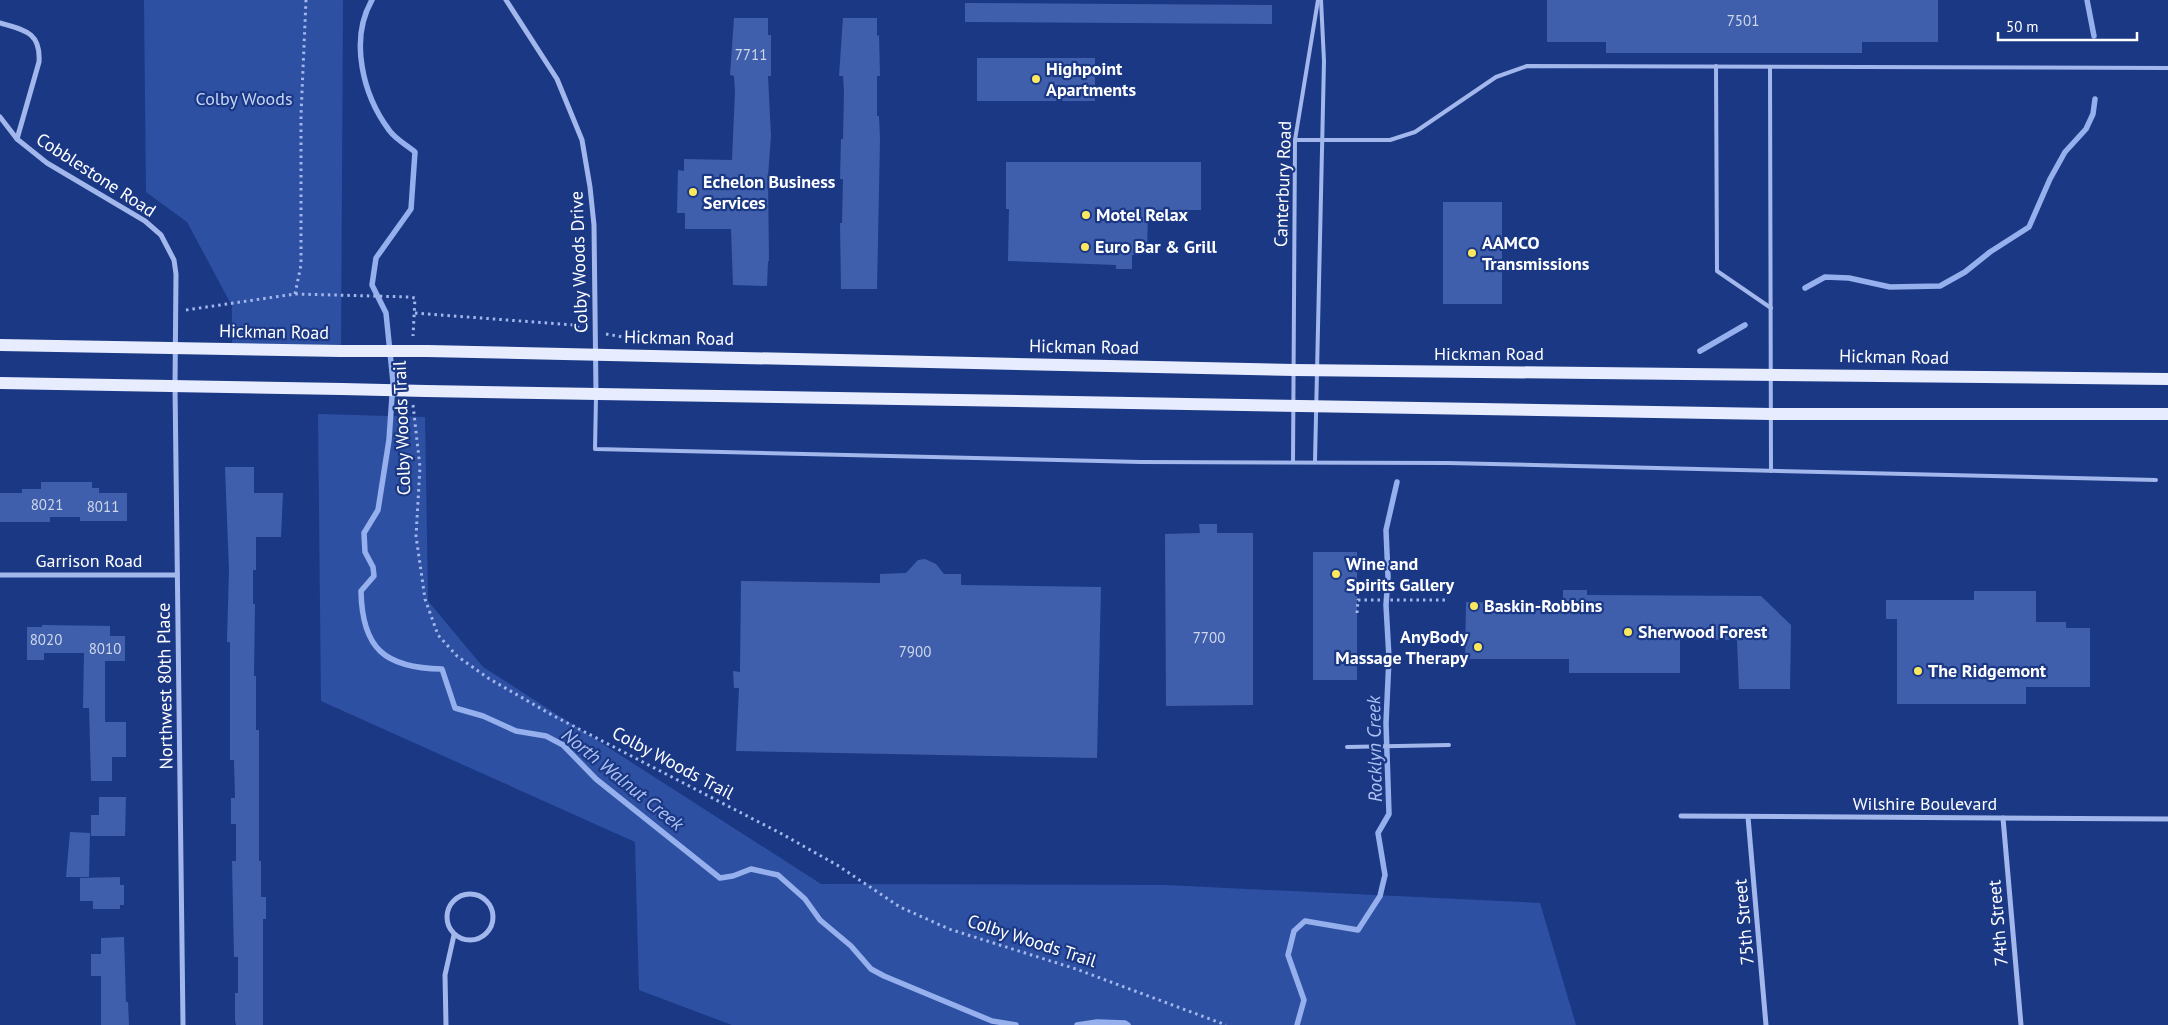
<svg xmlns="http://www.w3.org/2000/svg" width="2168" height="1025" font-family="'PT Sans',sans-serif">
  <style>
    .green { fill: #2e50a3 }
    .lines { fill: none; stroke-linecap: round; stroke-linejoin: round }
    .stream { stroke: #95b0ed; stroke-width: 5.5 }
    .building { fill: #3f5fac }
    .path { stroke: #a2b7eb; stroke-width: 3; stroke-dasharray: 2.5 4; stroke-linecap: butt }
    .service { stroke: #a2b7eb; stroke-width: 4 }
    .minor { stroke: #a2b7eb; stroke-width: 5 }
    .primary { stroke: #e7ecff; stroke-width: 12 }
    .primary-bridge { stroke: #e7ecff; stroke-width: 12 }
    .poi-dot { fill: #fce85f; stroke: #1b3885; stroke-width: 2 }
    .labels { text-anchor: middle; stroke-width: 4.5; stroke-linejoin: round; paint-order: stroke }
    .number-label { font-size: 15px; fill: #cfd7ea }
    .poi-label { font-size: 18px; font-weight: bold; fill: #fff; stroke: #1b3885; text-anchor: start }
    .park-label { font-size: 18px; fill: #c7d6f8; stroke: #1b3885 }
    .street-label { font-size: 18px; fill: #fff; stroke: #1b3885 }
    .water-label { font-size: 19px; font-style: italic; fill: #aec2f3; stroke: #1b3885 }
  </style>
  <rect width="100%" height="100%" fill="#1b3885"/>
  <g class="green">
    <polygon points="144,0 343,0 341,350 232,349 232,306 187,222 146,192"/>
    <polygon points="318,414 425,417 428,601 483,667 821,884 1165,885 1540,903 1576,1025 732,1025 639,990 635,842 321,701"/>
  </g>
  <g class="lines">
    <g class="stream">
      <path d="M 372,0 C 349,40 363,95 389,130 C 395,139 407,145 415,152 L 411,209 L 376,258 L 372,285 L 386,313 L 393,382 L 389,440 L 378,510 L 364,533 L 365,552 L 373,567 L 374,576 L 361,591 C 362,649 385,668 442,669 L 455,708 L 483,716 L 516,731 L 546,736 L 563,745 L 596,779 L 720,878 L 733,876 L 751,869 L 778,875 L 805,899 L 820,920 L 851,946 L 871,969 L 884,976 L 992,1021 L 1016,1025"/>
      <polyline points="2087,0 2094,36"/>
      <polyline points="1805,288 1825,277 1849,278 1890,287 1940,286 1965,272 1990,252 2029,227 2050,179 2065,152 2086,129 2093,114 2095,99"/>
      <polyline points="1700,351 1745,325"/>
      <polyline points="1077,1025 1097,1022 1125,1023 1128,1025"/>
      <polyline points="1297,1025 1304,1000 1288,955 1294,931 1305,921 1358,930 1380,896 1385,875 1378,833 1389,814 1386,723 1389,658 1386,605 1388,577 1386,530 1397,482"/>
    </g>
  </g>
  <g class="building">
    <polygon points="1547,0 1938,0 1938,42 1862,42 1862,53 1606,53 1606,42 1547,42"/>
    <polygon points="965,3 1272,5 1272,24 965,22"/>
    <polygon points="734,18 768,18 768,35 771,35 771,76 768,76 771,136 768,176 769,261 768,261 767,286 733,285 731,229 685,229 685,213 677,213 678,170 684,171 684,159 732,160 735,91 734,76 730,75"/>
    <polygon points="843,18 877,18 877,36 879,35 880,76 877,76 877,116 879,116 880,139 877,289 841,289 840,223 842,223 843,179 840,179 841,139 843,139 844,91 843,76 839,76"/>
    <rect x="977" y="58" width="118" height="43"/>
    <polygon points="1006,162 1201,162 1201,210 1148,210 1147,254 1132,255 1132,269 1116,269 1116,265 1008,261 1009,209 1006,209"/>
    <rect x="1443" y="202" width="59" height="102"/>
    <polygon points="225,467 254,467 254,493 283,493 281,537 256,537 256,570 253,570 253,604 255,604 254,676 256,676 256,730 259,730 259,861 261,861 261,897 266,897 266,919 263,919 263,1025 236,1025 235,1020 235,993 238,993 238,957 234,957 232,861 236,861 236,824 231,824 231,798 235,798 234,760 230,760 230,642 227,642 229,570"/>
    <polygon points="41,482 92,482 92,488 99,488 99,493 127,493 127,521 80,521 80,517 50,517 50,522 0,522 0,493 22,493 22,489 41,489"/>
    <polygon points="1199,524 1217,524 1217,533 1253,533 1253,705 1166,706 1165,534 1200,533"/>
    <rect x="1313" y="552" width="44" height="128"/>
    <polygon points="925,559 936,564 944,574 961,574 961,585 1101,587 1097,758 736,751 739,688 734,688 733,671 740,672 741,581 880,583 880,574 906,573 918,560"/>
    <polygon points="1563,590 1587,590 1587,595 1761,596 1791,625 1790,689 1739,689 1737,640 1680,639 1680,673 1569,673 1569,659 1465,659 1466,602 1513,603 1513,608 1551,608 1551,603 1563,603"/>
    <polygon points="1974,591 2036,591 2036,622 2066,622 2066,628 2090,628 2090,687 2026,687 2026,704 1897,704 1897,619 1886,619 1886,600 1974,600"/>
    <polygon points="42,625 110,626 110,636 125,636 125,661 105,661 105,722 126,722 126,757 112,757 112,781 91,781 89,708 83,708 84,653 44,653 44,660 27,660 27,627 42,627"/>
    <polygon points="99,797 126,797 125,836 91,836 91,815 99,815"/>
    <polygon points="70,832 90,833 89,877 66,877"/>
    <polygon points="120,877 120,885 124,885 124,905 120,905 120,909 93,909 93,901 80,901 80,878"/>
    <polygon points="124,937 126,1002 128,1002 129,1025 101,1025 101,976 91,976 91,954 101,954 101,938"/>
  </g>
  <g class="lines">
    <g class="path">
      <polyline points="295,294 301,265 301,115 306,0"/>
      <polyline points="186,310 295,294 410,297 415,298 413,336"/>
      <polyline points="415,313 573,325 585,330"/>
      <polyline points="606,334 623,337"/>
      <polyline points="413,405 420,467 416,536 425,599 438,635 457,656 488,678 552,715 782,834 837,865 900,907 949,929 1076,969 1226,1025"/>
      <polyline points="1357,613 1358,600 1447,600"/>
    </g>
    <g class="service">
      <polyline points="1716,66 1717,271 1771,308"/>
      <polyline points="1770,67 1771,471"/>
      <polyline points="1295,140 1390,140 1415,132 1496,77 1527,66 2168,68"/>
      <polyline points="596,397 595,449 1141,462 1448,463 2156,480"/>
      <polyline points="1315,461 1324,61 1321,0"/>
      <polyline points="1293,462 1295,140 1318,0"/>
      <polyline points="1347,747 1449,745"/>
    </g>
    <g class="minor">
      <polyline points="506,0 557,79 582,140 590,187 594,225 596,393"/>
      <path d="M 0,23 C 24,30 41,32 39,62 L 17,139"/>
      <polyline points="0,117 17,139 47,163 145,221 161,235 174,260 176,274 175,386 183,1025"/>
      <polyline points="0,575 177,575"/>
      <polyline points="1681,816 2168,819"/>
      <polyline points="1748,817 1766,1025"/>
      <polyline points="2003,818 2021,1025"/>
      <circle cx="470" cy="917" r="23"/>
      <polyline points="446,1025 445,975 454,935"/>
    </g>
    <g class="primary">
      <polyline points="0,345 341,351"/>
      <polyline points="427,351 1294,370 2168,379"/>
      <polyline points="0,383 342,389"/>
      <polyline points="426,391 1771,414 2168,414"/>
    </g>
    <g class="primary-bridge">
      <polyline points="341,351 427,351"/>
      <polyline points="342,389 426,391"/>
    </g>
  </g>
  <g class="poi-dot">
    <circle cx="1036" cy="79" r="5"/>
    <circle cx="693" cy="192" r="5"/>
    <circle cx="1086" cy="215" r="5"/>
    <circle cx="1085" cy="247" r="5"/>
    <circle cx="1472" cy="253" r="5"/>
    <circle cx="1336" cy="574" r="5"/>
    <circle cx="1474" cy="606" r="5"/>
    <circle cx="1628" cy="632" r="5"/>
    <circle cx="1478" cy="647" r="5"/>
    <circle cx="1918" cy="671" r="5"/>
  </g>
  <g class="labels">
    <g class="number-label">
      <text x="1743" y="26">7501</text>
      <text x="751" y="60">7711</text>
      <text x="47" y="510">8021</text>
      <text x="103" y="512">8011</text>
      <text x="1209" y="643">7700</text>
      <text x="46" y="645">8020</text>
      <text x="105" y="654">8010</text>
      <text x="915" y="657">7900</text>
    </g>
    <g class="poi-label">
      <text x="1046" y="75">Highpoint<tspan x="1046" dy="21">Apartments</tspan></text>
      <text x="703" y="188">Echelon Business<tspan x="703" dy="21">Services</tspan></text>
      <text x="1096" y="221">Motel Relax</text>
      <text x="1482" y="249">AAMCO<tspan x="1482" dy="21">Transmissions</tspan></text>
      <text x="1095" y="253">Euro Bar &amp; Grill</text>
      <text x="1346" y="570">Wine and<tspan x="1346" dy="21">Spirits Gallery</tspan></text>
      <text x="1484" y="612">Baskin-Robbins</text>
      <text x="1638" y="638">Sherwood Forest</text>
      <text x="1468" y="643" text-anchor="end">AnyBody<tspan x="1468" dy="21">Massage Therapy</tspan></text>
      <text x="1928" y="677">The Ridgemont</text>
    </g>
    <g class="park-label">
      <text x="244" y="105">Colby Woods</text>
    </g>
    <g class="street-label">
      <text transform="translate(96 175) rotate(33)" y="6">Cobblestone Road</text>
      <text transform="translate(1283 184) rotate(-88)" y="6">Canterbury Road</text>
      <text transform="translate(579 262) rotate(-92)" y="6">Colby Woods Drive</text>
      <text transform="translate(274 332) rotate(1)" y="6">Hickman Road</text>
      <text transform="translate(679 338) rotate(1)" y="6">Hickman Road</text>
      <text transform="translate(1084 347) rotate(1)" y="6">Hickman Road</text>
      <text x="1489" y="360">Hickman Road</text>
      <text transform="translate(1894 357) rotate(1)" y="6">Hickman Road</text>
      <text transform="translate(402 428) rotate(-92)" y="6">Colby Woods Trail</text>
      <text x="89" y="567">Garrison Road</text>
      <text transform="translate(165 686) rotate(-91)" y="6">Northwest 80th Place</text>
      <text transform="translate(673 763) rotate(28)" y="6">Colby Woods Trail</text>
      <text x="1925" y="810">Wilshire Boulevard</text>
      <text transform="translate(1744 922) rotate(-95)" y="6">75th Street</text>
      <text transform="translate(1998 923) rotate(-95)" y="6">74th Street</text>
      <text transform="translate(1032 941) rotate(18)" y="6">Colby Woods Trail</text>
    </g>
    <g class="water-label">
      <text transform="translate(1374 749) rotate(-91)" y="7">Rocklyn Creek</text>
      <text transform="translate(623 779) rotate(39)" y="7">North Walnut Creek</text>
    </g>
  </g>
  <path d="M1998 32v8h139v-8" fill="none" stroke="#ffffff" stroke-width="2.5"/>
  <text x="2006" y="32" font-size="15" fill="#ffffff" stroke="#1b3885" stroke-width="4" paint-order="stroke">50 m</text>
</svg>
